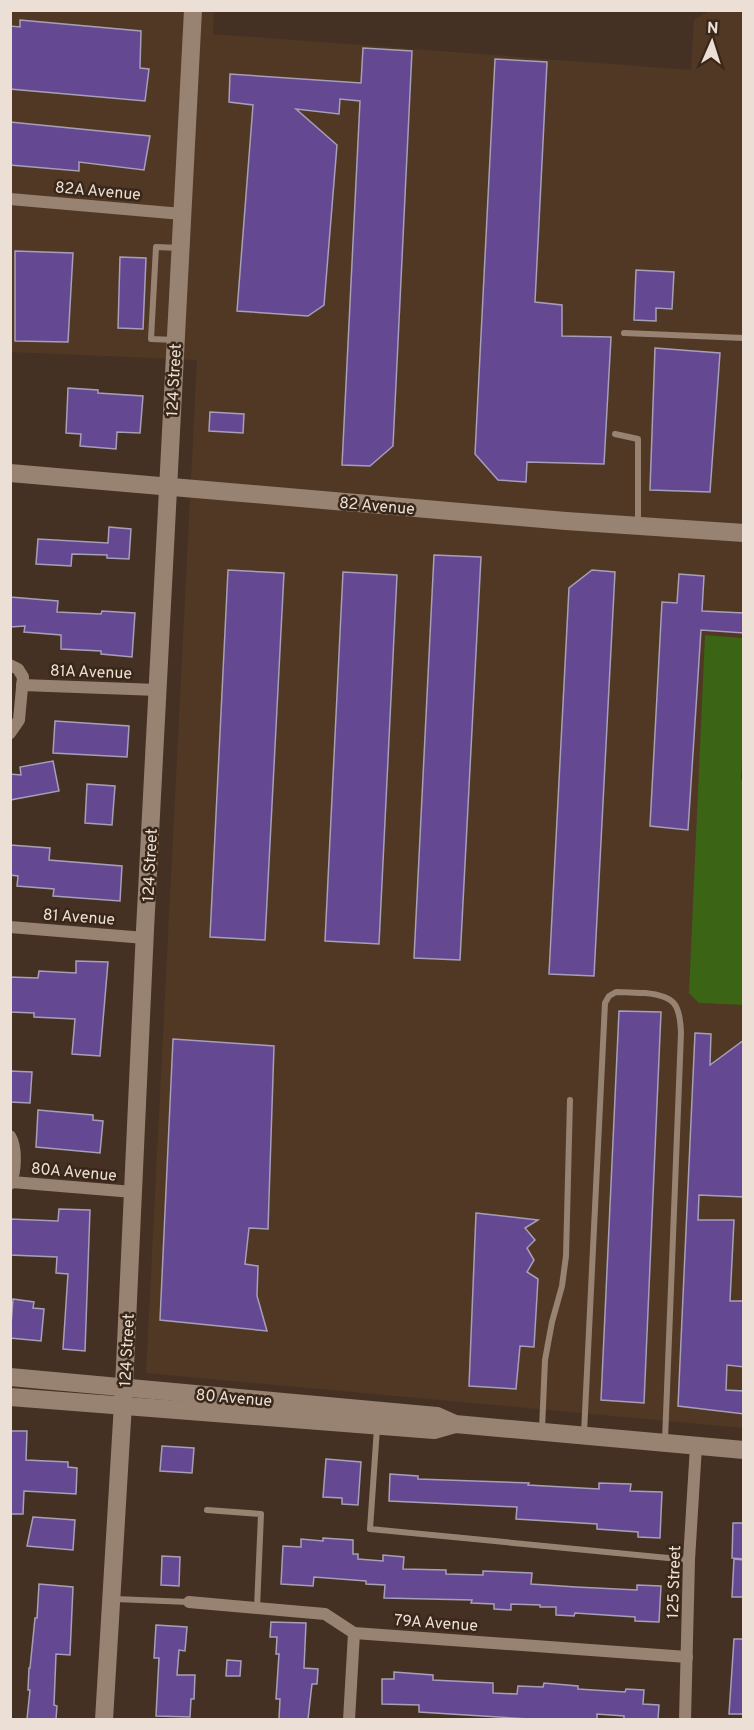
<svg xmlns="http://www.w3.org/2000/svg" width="754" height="1730" font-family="Overpass,sans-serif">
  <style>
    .built { fill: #503825 }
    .green { fill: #3b6514 }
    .building { fill: #654892; stroke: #a69fb7; stroke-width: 1.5 }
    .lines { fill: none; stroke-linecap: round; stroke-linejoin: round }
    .lane { stroke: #988372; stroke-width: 6 }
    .street { stroke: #988372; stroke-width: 12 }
    .secondary { stroke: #988372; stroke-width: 18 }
    .labels { text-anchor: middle; stroke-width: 5; stroke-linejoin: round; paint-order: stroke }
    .street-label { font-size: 16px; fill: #ebdfd6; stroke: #392719 }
  </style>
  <rect width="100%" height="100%" fill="#443123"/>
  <polygon class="built" points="11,11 214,11 213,34 691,70 694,20 709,11 743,11 743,638 705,636 699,1003 743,1005 743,1428 146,1373 197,360 11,352"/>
  <polygon class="green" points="705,635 743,638 744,722 741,779 744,780 743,1005 699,1003 689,993"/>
  <g class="building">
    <polygon points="20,20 141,31 140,68 149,69 145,101 10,89 10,26 20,27"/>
    <polygon points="363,48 412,51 393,446 370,466 342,465 360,101 340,99 339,114 296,109 337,145 324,305 308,316 237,311 253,105 229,102 230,74 361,83"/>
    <polygon points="495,59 547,62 535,302 562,305 562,336 611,337 604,464 527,462 526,482 498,480 475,454"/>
    <polygon points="10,122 150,136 144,170 79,162 79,171 10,165"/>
    <polygon points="15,251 73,253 68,342 15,341"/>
    <polygon points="120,257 146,258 143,329 118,328"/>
    <polygon points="636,270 674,272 672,309 656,308 656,321 634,320"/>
    <polygon points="655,348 720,353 710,492 650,490"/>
    <polygon points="68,388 98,390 98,393 143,396 140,433 117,432 116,449 80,446 81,434 66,433"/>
    <polygon points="210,412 244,414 243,433 209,431"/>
    <polygon points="109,527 131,529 129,559 107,558 107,555 72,554 71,566 36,564 38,539 108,543"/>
    <polygon points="434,555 481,557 460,960 414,958"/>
    <polygon points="228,570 284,573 265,940 210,937"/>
    <polygon points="592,570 615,572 594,976 549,974 569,588"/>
    <polygon points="343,572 397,575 379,944 325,941"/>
    <polygon points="679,574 704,576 702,611 744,613 744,633 701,630 688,830 650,826 662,602 677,603"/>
    <polygon points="10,597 58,601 57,612 101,614 102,611 135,613 132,657 101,654 101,651 61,649 61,635 24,632 25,626 10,627"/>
    <polygon points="55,721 129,726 127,757 53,753"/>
    <polygon points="53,761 59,791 10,800 10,774 21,775 20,767"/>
    <polygon points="87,784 115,786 112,825 85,823"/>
    <polygon points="10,845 50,848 49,860 122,866 120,901 53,896 54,889 17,886 18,876 10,875"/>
    <polygon points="76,961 108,962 100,1056 72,1054 75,1019 34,1017 34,1013 10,1012 10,977 38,978 39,971 76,973"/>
    <polygon points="619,1011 661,1012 644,1403 601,1400"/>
    <polygon points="695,1033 711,1034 710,1065 744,1040 744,1197 699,1195 698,1220 734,1220 730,1301 744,1301 744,1367 727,1365 726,1390 744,1391 744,1414 678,1406"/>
    <polygon points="173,1039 274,1046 268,1229 249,1228 245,1264 258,1266 257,1296 267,1331 160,1320"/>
    <polygon points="10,1071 32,1072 30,1103 10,1102"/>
    <polygon points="38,1110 93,1115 93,1120 103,1121 100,1153 36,1147"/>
    <polygon points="59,1209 90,1210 85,1351 63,1349 68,1274 56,1273 57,1257 10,1255 10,1219 58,1221"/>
    <polygon points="476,1213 538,1220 525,1228 535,1240 527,1248 534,1260 527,1272 538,1279 534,1347 520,1346 516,1389 469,1386"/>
    <polygon points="13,1299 34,1302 33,1308 44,1309 41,1341 10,1338"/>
    <polygon points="10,1431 27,1431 26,1460 68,1462 68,1467 77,1468 76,1494 24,1491 23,1514 10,1514"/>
    <polygon points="162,1446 194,1448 192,1473 160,1471"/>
    <polygon points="326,1459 361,1462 358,1505 342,1504 342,1498 323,1497"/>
    <polygon points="390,1474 418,1476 418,1479 529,1483 528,1485 599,1489 599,1483 631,1484 630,1491 662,1492 660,1538 638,1537 638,1532 597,1529 597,1524 516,1519 517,1507 389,1501"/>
    <polygon points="33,1517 75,1520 73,1550 27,1546"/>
    <polygon points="733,1523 744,1523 744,1559 732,1558"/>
    <polygon points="323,1538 353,1540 353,1554 358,1554 358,1559 383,1561 383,1555 404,1557 403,1569 446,1570 446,1574 483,1575 483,1571 532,1573 531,1584 576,1587 637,1590 637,1585 661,1586 659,1622 635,1621 635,1617 575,1613 574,1616 556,1615 556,1607 540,1607 540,1605 511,1604 511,1610 494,1609 494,1604 471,1603 472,1600 384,1598 385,1585 366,1584 366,1581 314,1577 313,1586 281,1584 283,1546 301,1547 301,1539 323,1541"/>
    <polygon points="162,1556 180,1557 179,1586 161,1585"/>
    <polygon points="734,1559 744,1560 744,1597 732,1597"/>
    <polygon points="39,1584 73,1587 70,1655 56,1654 54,1705 57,1706 56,1719 27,1719 30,1690 28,1690 29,1668 30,1668 35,1618 37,1618"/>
    <polygon points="271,1622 306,1623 304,1668 318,1669 317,1684 312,1684 308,1719 279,1719 280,1699 276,1699 279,1654 276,1654 277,1637 270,1637"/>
    <polygon points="156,1625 187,1627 185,1651 179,1650 177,1675 195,1675 194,1699 191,1699 190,1717 156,1716 159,1658 154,1658"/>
    <polygon points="734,1639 744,1639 744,1714 729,1714"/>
    <polygon points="227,1660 241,1661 240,1676 226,1676"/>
    <polygon points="394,1672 433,1675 433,1680 493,1683 493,1693 517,1694 518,1686 543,1687 544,1683 578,1686 578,1689 625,1692 626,1689 644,1690 643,1704 659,1705 658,1719 624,1719 624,1716 597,1714 597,1719 529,1719 419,1712 419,1705 382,1704 382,1679 394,1679"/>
  </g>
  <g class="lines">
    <g class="lane">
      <polyline points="624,333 744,338"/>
      <polyline points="175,340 151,339 156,247 180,248"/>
      <polyline points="615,434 638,439 638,525"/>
      <polyline points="377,1428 370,1529 689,1560"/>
      <polyline points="542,1429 545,1360 552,1322 562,1286 566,1256 570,1100"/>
      <path d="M 584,1433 L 605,1003 L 609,996 L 616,992 C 626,992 635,993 645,993 C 675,996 680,1004 681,1033 L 665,1440"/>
      <polyline points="207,1510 261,1514 257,1608"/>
      <polyline points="115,1599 189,1602"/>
    </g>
    <g class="street">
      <polyline points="10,199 182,214"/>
      <polyline points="10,665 18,669 23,677 19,720 10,733"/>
      <polyline points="22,685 158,690"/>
      <polyline points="10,927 145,938"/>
      <path d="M 10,1136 C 17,1147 16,1173 10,1184"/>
      <polyline points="12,1182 133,1192"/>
      <polyline points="189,1602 325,1614 354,1633 687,1657"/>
      <polyline points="349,1720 354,1633"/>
      <polyline points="685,1720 689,1560 696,1446"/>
    </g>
    <g class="secondary">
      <polyline points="10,473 566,521 744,533"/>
      <polyline points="10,1377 437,1416 455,1424 744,1450"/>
      <polyline points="10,1397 434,1430 455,1424"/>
      <polyline points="104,1720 124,1387 145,930 193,10"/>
    </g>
  </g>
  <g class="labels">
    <g class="street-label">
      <text transform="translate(98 190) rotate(5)" y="6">82A Avenue</text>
      <text transform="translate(173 380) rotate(-87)" y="6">124 Street</text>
      <text transform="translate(377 505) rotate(5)" y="6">82 Avenue</text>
      <text transform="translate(91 671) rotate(2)" y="6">81A Avenue</text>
      <text transform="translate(149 865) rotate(-87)" y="6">124 Street</text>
      <text transform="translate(79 916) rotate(4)" y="6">81 Avenue</text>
      <text transform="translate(74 1171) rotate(5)" y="6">80A Avenue</text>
      <text transform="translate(126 1350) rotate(-87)" y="6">124 Street</text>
      <text transform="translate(234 1397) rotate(5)" y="6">80 Avenue</text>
      <text transform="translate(673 1582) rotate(-88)" y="6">125 Street</text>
      <text transform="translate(436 1622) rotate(4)" y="6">79A Avenue</text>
    </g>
  </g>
  <rect width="754" height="1730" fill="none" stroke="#ebdfd6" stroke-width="24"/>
  <g transform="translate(712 42) rotate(3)" stroke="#392719" stroke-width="4.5" paint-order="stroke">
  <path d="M0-4.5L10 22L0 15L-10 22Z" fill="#ebdfd6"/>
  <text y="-9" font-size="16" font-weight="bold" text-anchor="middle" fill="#ebdfd6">N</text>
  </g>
</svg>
